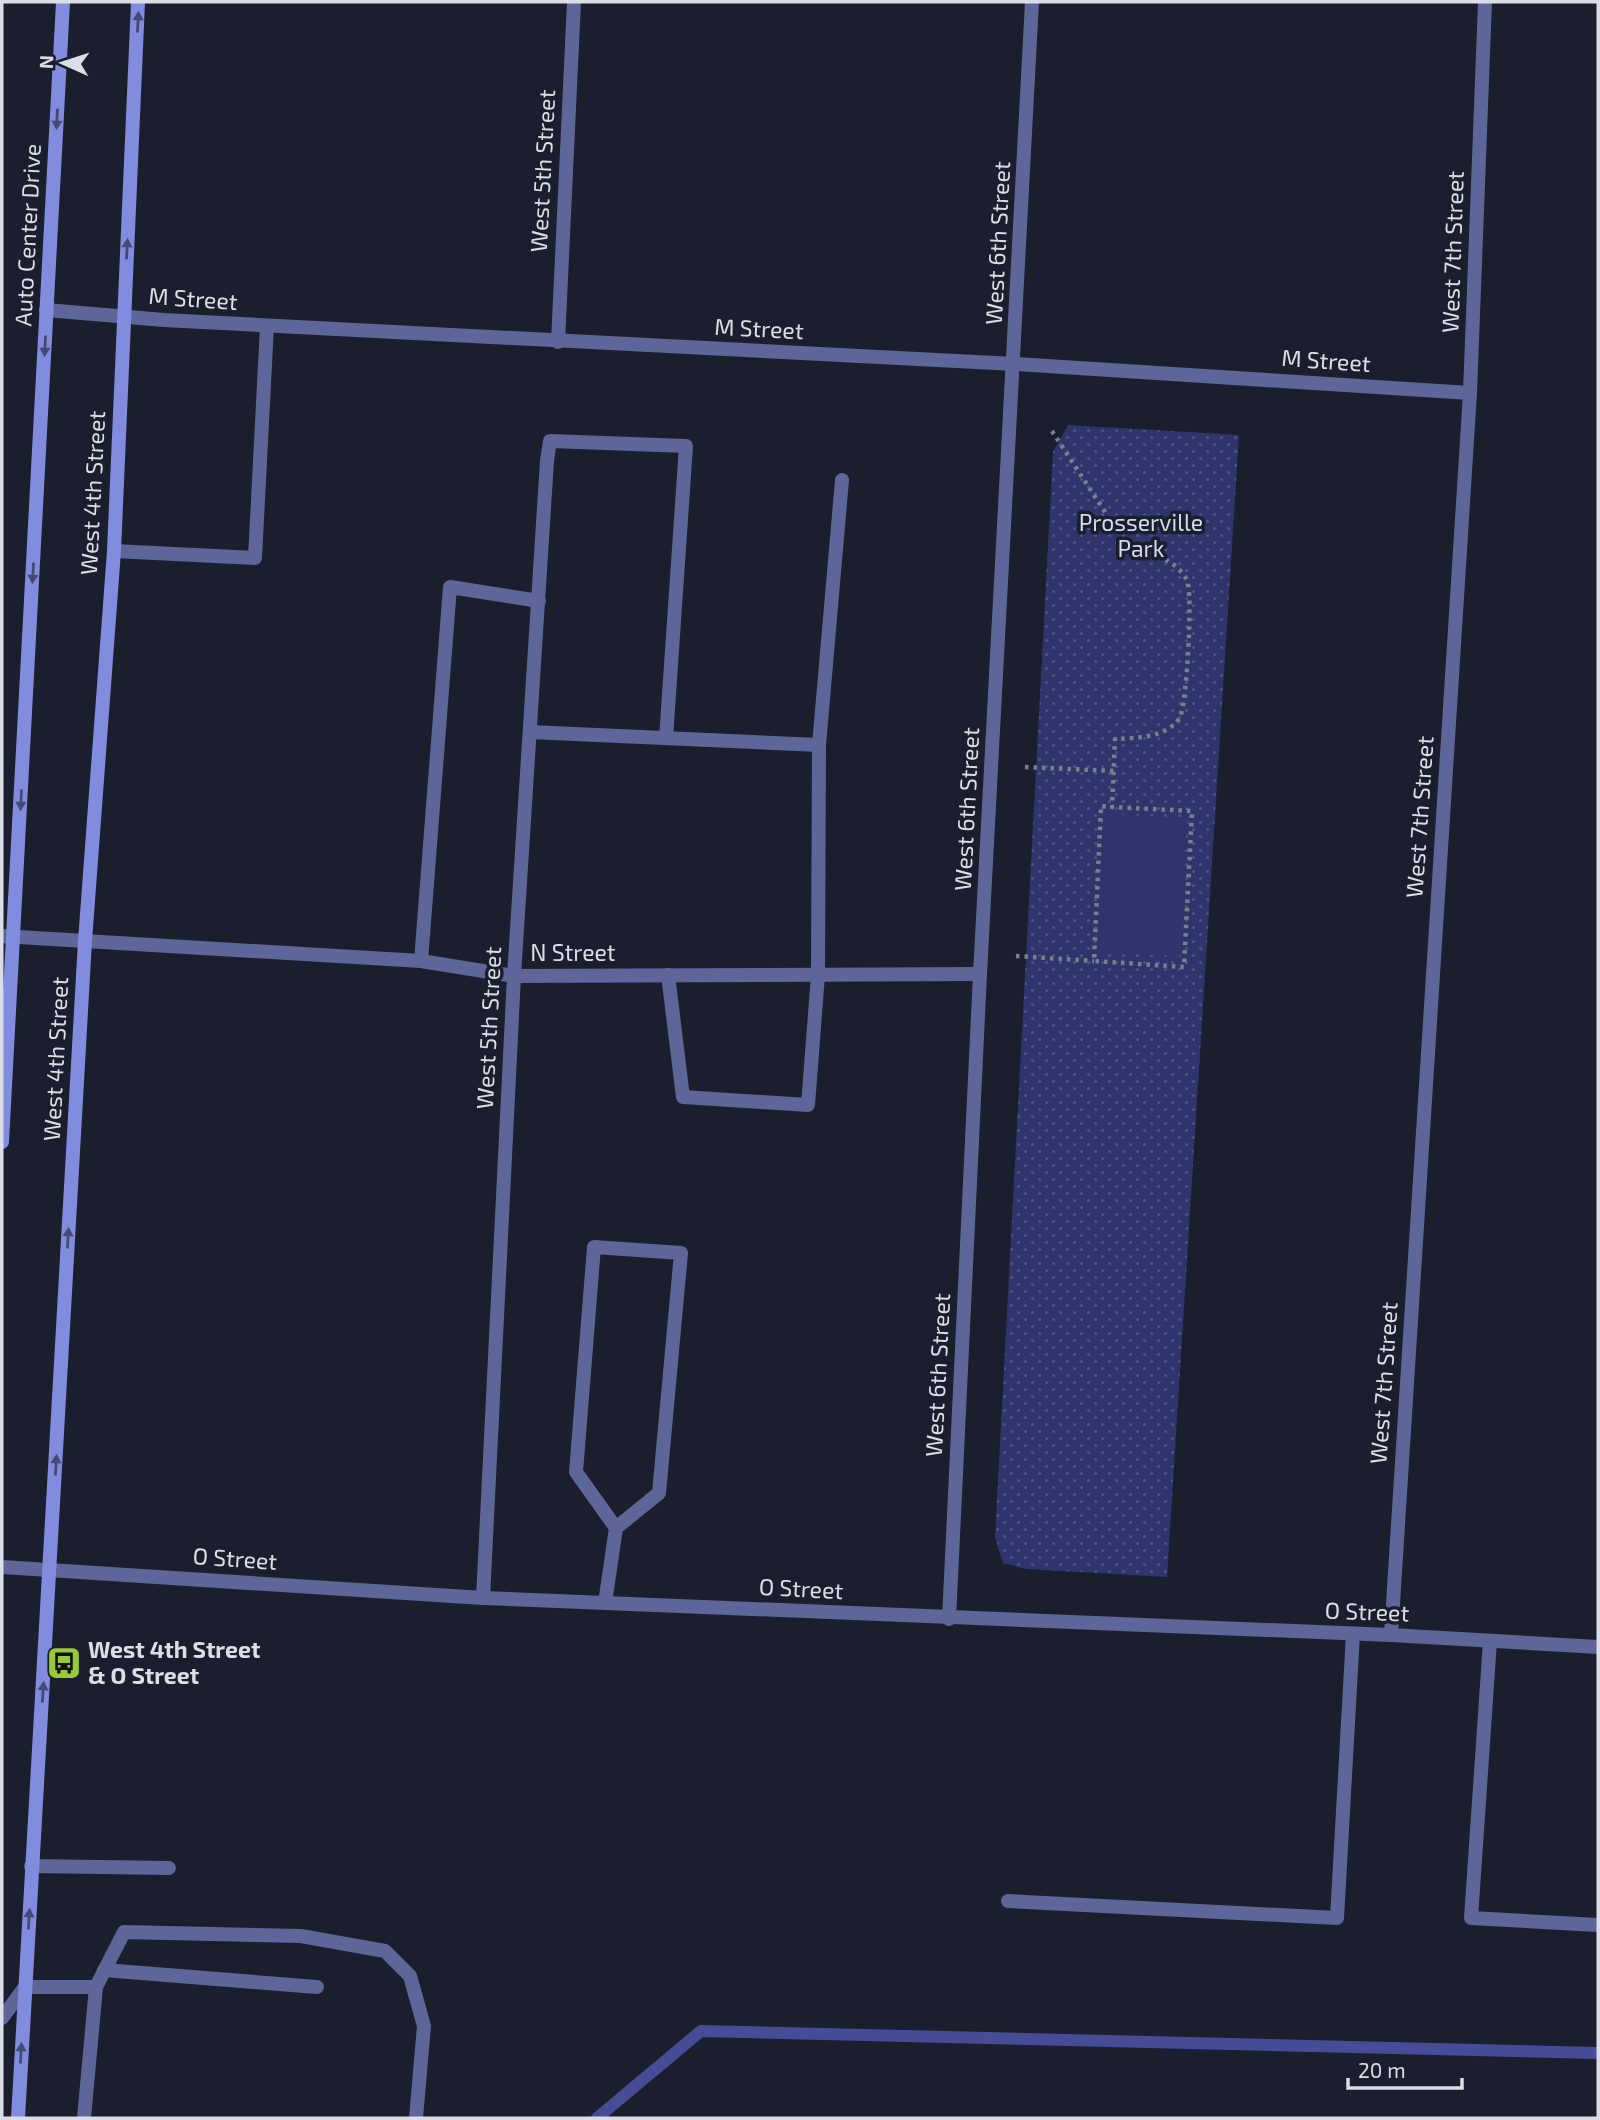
<svg xmlns="http://www.w3.org/2000/svg" width="1600" height="2120" font-family="'Exo 2',sans-serif">
  <style>
    .park { fill: url(#park-dots) }
    .garden { fill: #30346c }
    .lines { fill: none; stroke-linecap: round; stroke-linejoin: round }
    .stream { stroke: #474c97; stroke-width: 12 }
    .path { stroke: #7c7e8a; stroke-width: 4.5; stroke-dasharray: 3.5 5; stroke-linecap: butt }
    .lane { stroke: #5e6598; stroke-width: 14 }
    .street { stroke: #5e6598; stroke-width: 14 }
    .secondary { stroke: #828cde; stroke-width: 14 }
    .oneway { fill: #444a73 }
    .labels { text-anchor: middle; stroke-width: 7; stroke-linejoin: round; paint-order: stroke }
    .street-label { font-size: 23px; fill: #dcdee7; stroke: #1b1e2c }
    .park-label { font-size: 23px; fill: #d6daf0; stroke: #1b1e2c }
    .poi-label { font-size: 23px; font-weight: bold; fill: #dcdee7; stroke: #1b1e2c; text-anchor: start }
  </style>
  <defs>
    <pattern id="park-dots" width="8" height="8" patternUnits="userSpaceOnUse" patternTransform="scale(1.75)"><rect width="8" height="8" fill="#30346c"/><path d="M2 2h.1M6 6h.1" fill="none" stroke="#4d5181" stroke-width="1.8" stroke-linecap="round"/></pattern>
  </defs>
  <rect width="100%" height="100%" fill="#1b1e2c"/>
  <polygon class="park" points="1068,425 1239,435 1167,1577 1026,1569 1003,1563 995,1537 1053,452"/>
  <polygon class="garden" points="1103,814 1187,818 1180,956 1096,952"/>
  <g class="lines">
    <polyline class="stream" points="597,2118 701,2031 1598,2053"/>
    <g class="path">
      <path d="M 1052,431 L 1128,547 C 1150,551 1175,559 1187,580 C 1193,591 1187,709 1179,719 C 1165,738 1136,738 1115,739 L 1112,807 L 1192,811 L 1184,967 L 1094,961 L 1101,806 L 1112,807"/>
      <polyline points="1025,767 1114,771"/>
      <polyline points="1016,956 1094,961"/>
    </g>
    <g class="lane">
      <polyline points="547,461 550,441 686,446 666,738"/>
      <polyline points="114,551 255,558 267,326"/>
      <polyline points="530,732 819,745 818,975 808,1105 683,1097 668,975"/>
      <polyline points="819,745 842,480"/>
      <polyline points="2,936 85,941"/>
      <polyline points="421,961 450,587 539,601"/>
      <polyline points="605,1603 616,1528 659,1493 681,1253 594,1247 576,1472 616,1528"/>
      <polyline points="1490,1641 1471,1918 1598,1925"/>
      <polyline points="31,1866 169,1868"/>
      <polyline points="1008,1901 1337,1918 1353,1634"/>
      <polyline points="104,1970 317,1987"/>
      <polyline points="2,2018 25,1987 96,1987"/>
      <polyline points="84,2118 96,1987 124,1932 301,1936 385,1951 410,1976 424,2026 416,2118"/>
    </g>
    <g class="street">
      <polyline points="46,310 164,320 1015,364 1470,393"/>
      <polyline points="558,342 574,2"/>
      <polyline points="85,941 421,961 514,976 980,974"/>
      <polyline points="2,1567 483,1598 1391,1635 1598,1647"/>
      <polyline points="483,1598 514,976 547,461"/>
      <polyline points="949,1619 980,974 1032,2"/>
      <polyline points="1391,1635 1470,393 1485,2"/>
    </g>
    <g class="secondary">
      <polyline points="2,1142 63,2"/>
      <polyline points="18,2118 85,941 114,551 138,2"/>
    </g>
  </g>
  <defs><path id="oneway-solid" d="M-6-.8H1V-3.2L6.5 0L1 3.2V.8H-6Z" transform="scale(1.75)"/></defs>
  <g class="oneway">
    <use href="#oneway-solid" transform="translate(138 22) rotate(-87)"/>
    <use href="#oneway-solid" transform="translate(57 119) rotate(93)"/>
    <use href="#oneway-solid" transform="translate(127 249) rotate(-87)"/>
    <use href="#oneway-solid" transform="translate(45 346) rotate(93)"/>
    <use href="#oneway-solid" transform="translate(33 573) rotate(93)"/>
    <use href="#oneway-solid" transform="translate(21 800) rotate(93)"/>
    <use href="#oneway-solid" transform="translate(68 1238) rotate(-87)"/>
    <use href="#oneway-solid" transform="translate(56 1465) rotate(-87)"/>
    <use href="#oneway-solid" transform="translate(43 1692) rotate(-86)"/>
    <use href="#oneway-solid" transform="translate(29 1919) rotate(-87)"/>
    <use href="#oneway-solid" transform="translate(21 2053) rotate(-87)"/>
  </g>
  <defs>
    <g id="bus-square" transform="scale(1.75)"><rect x="-9" y="-9" width="18" height="18" rx="4" fill="#98cb37" stroke="#1b1e2c"/><path d="M-5-6H5V4H4V6H2V4H-2V6H-4V4H-5ZM-3.5-4V0h7V-4ZM-3.5 1.2v1.5H-2V1.2ZM2 1.2v1.5H3.5V1.2Z" fill="#111"/></g>
  </defs>
  <g fill-rule="evenodd">
    <use href="#bus-square" x="64" y="1663"/>
  </g>
  <g class="labels">
    <g class="street-label">
      <text transform="translate(543 171) rotate(-87)" y="8">West 5th Street</text>
      <text transform="translate(28 235) rotate(-87)" y="8">Auto Center Drive</text>
      <text transform="translate(998 243) rotate(-87)" y="8">West 6th Street</text>
      <text transform="translate(1453 252) rotate(-88)" y="8">West 7th Street</text>
      <text transform="translate(193 299) rotate(4)" y="8">M Street</text>
      <text transform="translate(759 329) rotate(3)" y="8">M Street</text>
      <text transform="translate(1326 361) rotate(4)" y="8">M Street</text>
      <text transform="translate(93 493) rotate(-87)" y="8">West 4th Street</text>
      <text transform="translate(967 809) rotate(-87)" y="8">West 6th Street</text>
      <text transform="translate(1420 817) rotate(-86)" y="8">West 7th Street</text>
      <text x="573" y="961">N Street</text>
      <text transform="translate(489 1028) rotate(-87)" y="8">West 5th Street</text>
      <text transform="translate(56 1059) rotate(-87)" y="8">West 4th Street</text>
      <text transform="translate(938 1375) rotate(-87)" y="8">West 6th Street</text>
      <text transform="translate(1384 1383) rotate(-86)" y="8">West 7th Street</text>
      <text transform="translate(235 1559) rotate(4)" y="8">O Street</text>
      <text transform="translate(801 1589) rotate(3)" y="8">O Street</text>
      <text transform="translate(1367 1612) rotate(2)" y="8">O Street</text>
    </g>
    <g class="park-label">
      <text x="1141" y="531">Prosserville<tspan x="1141" dy="26">Park</tspan></text>
    </g>
    <g class="poi-label">
      <text x="88" y="1658">West 4th Street<tspan x="88" dy="26">&amp; O Street</tspan></text>
    </g>
  </g>
  <rect width="1600" height="2120" fill="none" stroke="#dcdee7" stroke-width="7"/>
  <g transform="translate(63 63) rotate(273)" stroke="#1b1e2c" stroke-width="5" paint-order="stroke">
  <path d="M0-5L12 26L0 18L-12 26Z" fill="#dcdee7"/>
  <text y="-10" font-size="19" font-weight="bold" text-anchor="middle" fill="#dcdee7">N</text>
  </g>
  <path d="M1348 2078v10h114v-10" fill="none" stroke="#dcdee7" stroke-width="3.5"/>
  <text x="1358" y="2078" font-size="21" fill="#dcdee7" stroke="#1b1e2c" stroke-width="5" paint-order="stroke">20 m</text>
</svg>
